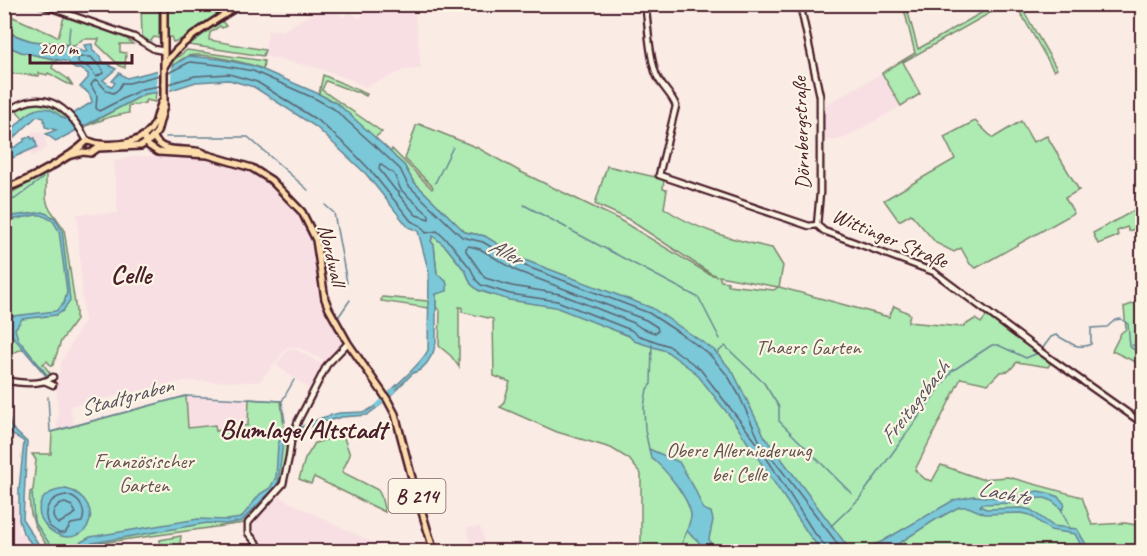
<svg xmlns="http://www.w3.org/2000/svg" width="1147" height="556" font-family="Caveat,sans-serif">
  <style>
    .built { fill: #f8dfe3 }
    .green { fill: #adebb2; stroke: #7c856e; stroke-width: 1.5; fill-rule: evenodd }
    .water { fill: #7ac8d8; stroke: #678493; stroke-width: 1.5 }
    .pier { fill: #faebe4 }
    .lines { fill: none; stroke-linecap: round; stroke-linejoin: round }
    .shore { stroke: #5d6370; stroke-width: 1.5 }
    .stream { stroke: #678493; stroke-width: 1.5 }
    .canal { stroke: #7ac8d8; stroke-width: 4 }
    .secondary-casing { stroke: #4a1f2b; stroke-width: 9 }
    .primary-casing { stroke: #4a1f2b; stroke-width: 10 }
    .secondary { stroke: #fcf5e5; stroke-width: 4.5 }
    .primary { stroke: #fddcac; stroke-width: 5 }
    .labels { text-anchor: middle; stroke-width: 4.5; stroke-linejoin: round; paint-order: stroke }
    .shield { fill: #fcf5e5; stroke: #7f5f63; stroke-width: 1.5 }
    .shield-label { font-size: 20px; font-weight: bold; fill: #4a1f2b }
    .street-label { font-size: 21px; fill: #4a1f2b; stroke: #fcf5e5 }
    .park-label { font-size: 21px; fill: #63524d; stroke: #fcf5e5 }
    .water-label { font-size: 22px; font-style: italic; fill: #58525f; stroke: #fcf5e5 }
    .district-label { font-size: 27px; font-weight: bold; fill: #4a1f2b; stroke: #fcf5e5 }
  </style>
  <rect width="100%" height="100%" fill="#faebe4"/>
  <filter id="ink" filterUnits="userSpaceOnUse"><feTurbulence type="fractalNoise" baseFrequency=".0167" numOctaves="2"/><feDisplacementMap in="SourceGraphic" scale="12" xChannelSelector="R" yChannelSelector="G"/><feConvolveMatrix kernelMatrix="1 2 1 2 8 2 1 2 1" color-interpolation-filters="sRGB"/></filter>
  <g filter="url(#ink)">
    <g class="built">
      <polygon points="325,5 343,17 350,10 359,19 366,12 398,5 414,5 421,69 404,70 365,87 350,79 318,68 264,56 268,30 283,31"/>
      <polygon points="882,73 901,106 847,137 838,140 824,140 824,106"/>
      <polygon points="38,131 39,133 43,132 47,148 32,157 29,151 37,147 35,138 32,139 31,132"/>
      <polygon points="138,156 213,158 248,169 276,187 298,209 310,228 319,253 328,310 342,342 326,361 300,348 288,346 260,381 256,382 184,381 70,406 74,426 57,431 58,412 56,383 59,377 61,362 84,321 77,214 118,213 114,161"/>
      <polygon points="289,348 299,351 323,365 311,390 276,365"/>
      <polygon points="186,396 249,399 248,426 215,431 214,425 188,428"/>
      <polygon points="278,494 285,500 390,551 271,551 253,538 249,532 251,522"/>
      <polygon points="4,501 17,501 18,534 23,533 37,551 5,551"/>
      <polygon points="480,527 487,551 473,551 466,528"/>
    </g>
    <g class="green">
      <polygon points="141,5 159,5 159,38 154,37 150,42 142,36"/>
      <polygon points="166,5 222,5 217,16 180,40 173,42 171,37 165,37"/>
      <polygon points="903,5 906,5 918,49 995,5 1004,5 903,62 920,94 901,106 882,73 915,53"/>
      <polygon points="1016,5 1020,5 1057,69 1054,71"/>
      <polygon points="4,13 58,37 64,17 123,36 133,44 120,44 120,52 126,53 125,68 120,66 97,44 99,39 83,39 74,46 60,43 31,41 5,31"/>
      <polygon points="222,21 226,26 222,28 220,26 210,33 209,40 265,50 263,56 189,45"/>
      <path d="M 4,45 L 21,52 L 59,60 L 54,62 L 52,68 L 68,79 L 72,85 C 63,83 57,77 48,73 L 47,75 L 39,73 L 39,76 L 5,73 Z"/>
      <path d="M 187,50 L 264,61 L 263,69 C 249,63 201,52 188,56 C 182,58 176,64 171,67 L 174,60 Z"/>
      <polygon points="323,75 367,94 366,96 358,92 355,92 326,81 322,90 382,132 374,138 338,104 319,94"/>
      <polygon points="156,92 155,102 146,100 145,103 128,106 129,113 110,117 83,127 145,94"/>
      <polygon points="42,103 54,107 68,117 65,119 59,116 33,111 23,118 16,110 27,105"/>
      <polygon points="975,121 993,138 1021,121 1033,142 1047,136 1079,190 1065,198 1074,213 976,268 970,264 961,248 954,252 936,243 911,214 899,221 884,200 955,159 944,137"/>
      <path d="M 419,124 L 478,148 L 521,172 L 618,219 L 709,274 L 717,276 L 710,273 L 628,219 L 595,204 L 607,166 L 664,179 L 663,189 L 667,190 L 664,208 C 696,230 734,240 772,248 L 783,266 L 779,287 L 889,317 L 894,306 L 910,314 L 908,322 L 962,327 L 975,319 L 981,323 L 988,314 L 1052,361 L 1048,367 L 1017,362 L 1009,371 L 1000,372 L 988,384 L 961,378 L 915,470 L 925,479 L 932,481 L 941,465 L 981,479 L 1008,477 L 1082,497 L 1092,525 L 1125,523 L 1142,526 L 1142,551 L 641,551 L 641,474 L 629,459 L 611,448 L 557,432 L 500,407 L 503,405 L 510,382 L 494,376 L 493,319 L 462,312 L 462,307 L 459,307 L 459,367 L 451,356 L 439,346 L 440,311 L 436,307 L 436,294 L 446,280 L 437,274 L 434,245 L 431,241 L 433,235 L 446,247 L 466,272 L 471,284 L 478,290 L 492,295 L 485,236 L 465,232 L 458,226 L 413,181 L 404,165 L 390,153 L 392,149 L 432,189 L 433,187 L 405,159 L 416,126 ZM 719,276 L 778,287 L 774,290 L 728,285 L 728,282 L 721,281 Z"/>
      <polygon points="46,173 46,198 48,206 64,229 76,311 76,320 61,341 53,365 51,366 47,361 43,364 50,373 47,375 25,348 5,356 4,197"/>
      <polygon points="1142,206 1142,218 1137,221 1139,227 1129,231 1127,227 1117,231 1118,236 1098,244 1093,233"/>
      <polygon points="382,297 428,301 428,308 381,301"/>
      <polygon points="1142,300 1142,365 1112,351 1121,333 1126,329 1124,307"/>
      <path d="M 186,396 L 188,428 L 215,425 L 216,431 L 248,425 L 249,399 L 281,401 L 284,427 L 289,438 L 285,477 L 275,491 L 244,523 L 101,543 L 79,551 L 51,551 C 37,532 27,516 30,492 L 33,490 L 36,460 L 32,454 L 51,454 L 52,432 Z"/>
      <polygon points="343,435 350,455 342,472 378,490 381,496 385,512 314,477 311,484 299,479 305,459 315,443"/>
      <polygon points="181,536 179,551 159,551 160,540"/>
    </g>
    <g class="water">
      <path d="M 4,31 C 14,35 23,39 33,41 C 54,45 64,41 84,52 L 87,51 L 84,45 L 92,44 L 93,51 L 100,56 L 104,63 L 110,64 L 110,66 L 116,69 L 103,80 L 112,87 L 115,83 L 112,81 L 119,73 L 127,78 L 171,67 L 188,56 L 220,59 L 254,66 L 319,94 L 338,104 L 389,150 L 396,158 L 404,165 L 413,181 L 465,232 L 485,236 L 522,259 L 652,308 L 714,350 L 733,372 L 765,437 L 851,551 L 822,551 L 809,535 L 732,419 L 696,373 L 666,351 L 634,341 L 629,336 L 555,307 L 509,300 L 478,290 L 471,284 L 466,272 L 446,247 L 433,236 L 431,241 L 434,245 L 437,274 C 445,280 448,280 447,291 L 436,294 L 436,343 L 433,353 L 427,363 L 420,370 L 413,373 L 391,395 L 390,392 C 400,381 422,363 428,350 L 429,273 L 418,231 L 408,227 L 366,174 L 316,127 L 254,87 L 229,80 L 196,82 L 168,91 L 145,94 L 56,141 L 46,134 L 56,130 L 45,127 L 44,118 L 37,116 L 11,141 L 9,146 L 15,147 L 24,141 L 24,139 L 31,136 L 32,139 L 35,138 L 37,147 L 5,161 L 5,137 C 17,127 29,104 49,109 C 56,111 59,116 65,119 L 92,102 C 91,95 87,90 80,87 L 88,78 L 88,74 L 81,69 L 75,69 L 68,62 L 21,52 L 5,45 Z"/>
      <polygon points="43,212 55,218 62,230 70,300 63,311 56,315 22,319 15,329 18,339 47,375 46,376 4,326 5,317 56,311 64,303 67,292 59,231 53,221 42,215 36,215 5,221 5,217"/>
      <path d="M 5,401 L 11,427 L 27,442 L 23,520 L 43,551 L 37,551 L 23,533 L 19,520 L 19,489 L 24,442 C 21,439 16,437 12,434 C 4,426 4,412 5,401 Z"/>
      <polygon points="381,403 382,404 367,415 342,417 313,425 286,440 283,443 278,483 272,492 263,499 242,521 226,524 207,523 139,535 92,543 75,551 63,552 90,537 198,519 227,520 241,518 260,494 270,488 276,477 278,444 282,436 321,418 339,413 365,412"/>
      <path d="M 649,449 L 679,462 L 695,489 L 703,509 L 711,512 L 713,520 L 709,539 L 714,551 L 699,551 L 699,542 L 687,531 C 688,527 690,521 691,517 C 691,500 664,467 651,458 Z"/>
      <path d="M 66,489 C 85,493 99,514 84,531 C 53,556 11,494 66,489 Z"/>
      <path d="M 1038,491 C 1049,493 1059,494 1065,505 L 1062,510 C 1044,490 1037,500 1017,503 C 1006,504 994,503 982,504 L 980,506 L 986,509 L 1022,508 L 1031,510 L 1053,526 L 1077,529 L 1090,551 L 1084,551 L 1075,534 L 1050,530 L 1030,515 L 1022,513 L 985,514 L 968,507 L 959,507 L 935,520 L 887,551 L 859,551 L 881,542 L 954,500 L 974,496 L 1000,498 Z"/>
    </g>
    <polygon class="pier" points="172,65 170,93 157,95 157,68"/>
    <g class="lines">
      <g class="shore">
        <path d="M 78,57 L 91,57 L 103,70 L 103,73 L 96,77 C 92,69 86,64 78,63 Z"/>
        <polyline points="168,73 190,62 219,65 253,71 316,99 334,109 385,155 400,169 408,185 462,237 483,242 520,264 649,313 690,340 710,355 728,376 739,395 760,442 834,539 842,552"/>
        <polyline points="160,75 129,83 122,83 118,90 113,93 107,91 97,80 94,81 91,85 97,96 96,108 99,111 142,89 160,86"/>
        <polyline points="168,84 195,76 229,74 257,82 320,122 349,148 370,170 411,221 421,226 426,233 437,231 451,244 471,269 476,280 481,285 510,294 557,301 631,330 637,335 669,346 700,369 757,443 813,531 825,546 826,552"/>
        <polygon points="380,164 394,174 401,190 429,215 429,219 416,215 399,195 399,192 396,191 379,169"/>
        <polygon points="469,246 480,249 517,271 646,320 657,327 658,331 655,333 641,328 634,323 560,294 512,286 485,278 466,251 466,248"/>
        <path d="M 66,495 C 79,498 87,509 82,522 L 71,524 L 65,533 L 59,533 L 49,526 C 41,511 49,497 66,495 Z"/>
        <path d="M 65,503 L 72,506 L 76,513 L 58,524 C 49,516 53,505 65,503 Z"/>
      </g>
      <g class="stream">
        <polyline points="68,45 70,27"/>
        <polyline points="166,137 248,137 308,190"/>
        <polyline points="435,183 453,147"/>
        <polyline points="4,201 15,199 43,178"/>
        <polyline points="325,205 334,213 347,283"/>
        <polyline points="524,205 567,228"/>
        <polyline points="570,230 699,298 720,339"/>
        <polyline points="339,316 350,300"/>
        <polyline points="1132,345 1142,348"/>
        <path d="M 1042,349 L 1051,337 L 1056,335 C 1068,341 1078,351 1091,344 L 1091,328 L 1107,327 L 1115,320 L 1121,319 L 1128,324 L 1130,347 L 1142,354"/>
        <polyline points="717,353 725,346 764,383 779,407 779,421 852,494"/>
        <polyline points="48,397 50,432 186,396 282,401 294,380"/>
        <polyline points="282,402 285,422"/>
        <polyline points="649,449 645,430 644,407 647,389 651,384 652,344"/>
        <polyline points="32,492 34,521 53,549"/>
        <polyline points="1061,509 1070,529"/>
        <polyline points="831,526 859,499 952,371 992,345 998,345 1026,358 1038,353"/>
        <polyline points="903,541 912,552"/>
        <polyline points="678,552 687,531"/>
      </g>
      <polyline class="canal" points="377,406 394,390"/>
      <g class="secondary-casing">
        <g id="secondary">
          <polyline points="40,4 134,37 154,49 164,51"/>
          <path d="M 645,4 C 649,28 648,52 656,74 C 661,87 672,94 676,106 L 659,175 L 809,226 L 817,225 L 824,231 L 934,272 L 1037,349 L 1142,423"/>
          <polyline points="800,4 820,96 820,193 817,225"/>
          <path d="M 4,114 C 42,85 68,105 87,141"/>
          <path d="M 4,380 C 19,383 41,386 53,377"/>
          <polyline points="44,381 53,385"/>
          <polyline points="264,552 248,533 248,523 283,484 289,457 291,442 298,421 327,365 348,343"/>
        </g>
      </g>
      <g class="primary-casing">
        <g id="primary">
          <path d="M 165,65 C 178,41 217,20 241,4"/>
          <polyline points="143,136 149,146 158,152 208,155 252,168 271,180 302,212 316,240 325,299 329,309 348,343 387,399 395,414 413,482 434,552"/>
          <path d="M 154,137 C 161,156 189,146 204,153"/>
          <polyline points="68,156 83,152 91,153 98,148 141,146 150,140 157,132 164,106 164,4"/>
          <path d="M 4,189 C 30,180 68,159 87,141 C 92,141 94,144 100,144 C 120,146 145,143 155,123 C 158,115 159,107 163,100"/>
        </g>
      </g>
      <use href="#secondary" class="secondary"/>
      <use href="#primary" class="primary"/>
    </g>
  </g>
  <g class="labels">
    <rect class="shield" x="388.5" y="479" width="57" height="34" rx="4.5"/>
    <g class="shield-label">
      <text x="417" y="503">B 214</text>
    </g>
    <g class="street-label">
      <text transform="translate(801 133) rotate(-92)" y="7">Dörnbergstraße</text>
      <text transform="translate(890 238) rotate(23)" y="7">Wittinger Straße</text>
      <text transform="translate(332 255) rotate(77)" y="7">Nordwall</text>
    </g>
    <g class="park-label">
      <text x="808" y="354">Thaers Garten</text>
      <text x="739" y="457">Obere Allerniederung<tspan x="739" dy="24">bei Celle</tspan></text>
      <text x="144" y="468">Französischer<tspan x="144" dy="24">Garten</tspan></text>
    </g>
    <g class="water-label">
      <text transform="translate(506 251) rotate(28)" y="8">Aller</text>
      <text transform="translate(126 396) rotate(-15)" y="8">Stadtgraben</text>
      <text transform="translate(914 402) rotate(-52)" y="8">Freitagsbach</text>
      <text transform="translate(1004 492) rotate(11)" y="8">Lachte</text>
    </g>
    <g class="district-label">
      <text x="131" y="283">Celle</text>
      <text x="303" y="438">Blumlage/Altstadt</text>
    </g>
  </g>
  <rect width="1147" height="556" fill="none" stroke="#fcf5e5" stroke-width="24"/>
  <rect x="12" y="12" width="1123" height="532" fill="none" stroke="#4a1f2b" stroke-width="2" filter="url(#ink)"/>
  <path d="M30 54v9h102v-9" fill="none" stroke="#4a1f2b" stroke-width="3"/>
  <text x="39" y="54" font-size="18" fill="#4a1f2b" stroke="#fcf5e5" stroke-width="4.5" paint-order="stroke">200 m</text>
</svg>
